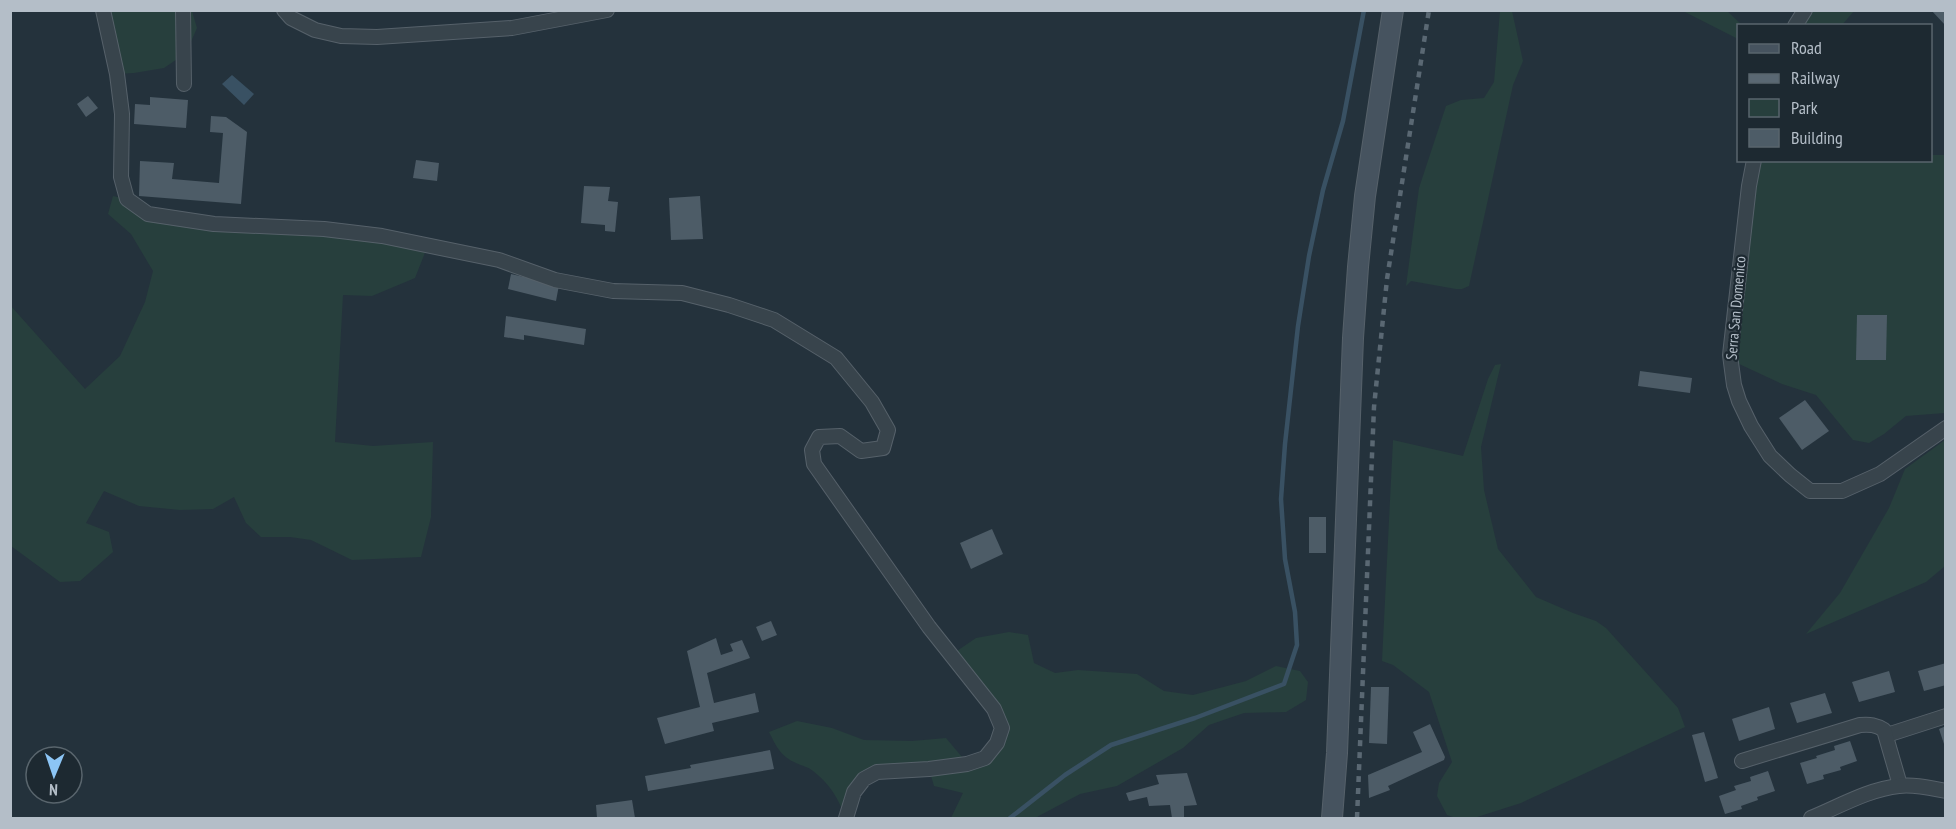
<svg xmlns="http://www.w3.org/2000/svg" width="1956" height="829" font-family="'PT Sans Narrow',sans-serif">
  <style>
    .green { fill: #273f3d }
    .water { fill: #395163 }
    .lines { fill: none; stroke-linecap: round; stroke-linejoin: round }
    .stream { stroke: #395163; stroke-width: 4.5 }
    .building { fill: #4d5c67 }
    .street-casing { stroke: #56616a; stroke-width: 16 }
    .secondary-casing { stroke: #56616a; stroke-width: 22 }
    .street { stroke: #38444c; stroke-width: 14 }
    .secondary { stroke: #46535f; stroke-width: 20 }
    .rail { stroke: #5a6873; stroke-width: 4.5; stroke-dasharray: 6 6; stroke-linecap: butt }
    .labels { text-anchor: middle; stroke-width: 4.5; stroke-linejoin: round; paint-order: stroke }
    .street-label { font-size: 15px; fill: #b4bec8; stroke: #1d2931 }
  </style>
  <rect width="100%" height="100%" fill="#24323c"/>
  <g class="green">
    <polygon points="103,11 192,11 197,28 186,53 164,68 134,73 117,74"/>
    <polygon points="1500,11 1512,11 1523,61 1513,85 1469,286 1462,289 1456,289 1411,281 1406,286 1419,188 1446,106 1461,100 1484,98 1494,82"/>
    <polygon points="1683,11 1727,11 1742,25 1738,26 1738,39"/>
    <polygon points="1813,11 1854,11 1842,25 1802,26"/>
    <path d="M 1931,155 L 1945,155 L 1945,413 L 1906,416 L 1884,434 L 1869,443 L 1853,440 L 1816,395 L 1782,384 L 1737,363 C 1740,295 1748,228 1759,161 L 1930,160 Z"/>
    <polygon points="113,196 127,199 149,214 428,245 415,278 372,296 343,295 335,442 373,446 433,442 431,517 421,557 352,560 311,540 290,537 261,537 246,523 234,497 213,509 180,510 139,506 104,491 86,523 109,532 113,552 80,581 60,582 11,546 10,305 85,389 120,356 145,302 153,271 131,234 108,214"/>
    <polygon points="1501,364 1481,447 1484,490 1498,549 1536,597 1573,613 1596,621 1606,628 1678,708 1685,727 1521,803 1474,818 1456,818 1447,815 1437,796 1439,783 1452,762 1429,692 1393,665 1382,661 1393,440 1463,456 1488,379 1495,365"/>
    <polygon points="1945,440 1945,566 1926,582 1806,634 1840,593 1889,508 1905,469"/>
    <path d="M 1009,632 L 1028,635 L 1034,663 L 1055,673 L 1078,670 L 1137,674 L 1164,691 L 1193,695 L 1246,681 L 1276,666 L 1300,671 L 1308,682 L 1306,700 L 1286,712 L 1244,713 L 1209,725 L 1183,748 L 1117,786 L 1080,794 L 1035,818 L 951,818 L 963,793 L 934,786 L 929,769 L 864,779 L 845,817 C 839,799 829,783 813,771 C 809,767 802,766 796,763 C 781,757 776,746 769,732 L 797,721 L 832,728 L 864,740 L 912,741 L 946,738 L 967,763 L 984,758 L 1002,728 L 951,655 L 976,638 Z"/>
  </g>
  <polygon class="water" points="232,75 254,94 244,105 222,84"/>
  <g class="lines">
    <polyline class="stream" points="1010,818 1065,775 1111,745 1195,718 1284,684 1297,645 1295,612 1285,559 1281,499 1285,444 1298,326 1309,256 1323,190 1343,121 1364,10"/>
  </g>
  <g class="building">
    <polygon points="1931,10 1946,10 1946,26"/>
    <polygon points="88,96 98,108 86,117 77,104"/>
    <polygon points="150,97 188,100 186,128 134,124 135,104 150,105"/>
    <polygon points="211,116 226,117 247,132 241,204 139,196 140,161 174,163 172,179 219,183 223,133 210,132"/>
    <polygon points="416,160 439,163 437,181 413,178"/>
    <polygon points="584,186 610,187 608,201 618,202 615,232 605,231 605,225 581,223"/>
    <polygon points="700,196 703,239 671,240 669,198"/>
    <polygon points="511,274 559,285 556,301 508,289"/>
    <polygon points="1857,315 1887,315 1886,360 1856,360"/>
    <polygon points="506,316 586,329 584,345 524,335 524,340 504,337"/>
    <polygon points="1640,371 1692,378 1690,393 1638,386"/>
    <polygon points="1805,400 1829,431 1802,450 1779,418"/>
    <rect x="1309" y="517" width="17" height="36"/>
    <polygon points="992,529 1003,554 971,569 960,543"/>
    <polygon points="771,621 777,635 762,641 756,627"/>
    <polygon points="716,638 721,655 733,651 730,644 742,640 750,658 707,673 714,703 755,693 759,712 712,723 714,731 665,744 657,718 700,707 687,651"/>
    <polygon points="1946,663 1946,685 1924,691 1918,671"/>
    <polygon points="1889,671 1895,692 1859,702 1852,682"/>
    <polygon points="1371,687 1389,687 1387,744 1369,743"/>
    <polygon points="1825,693 1832,713 1797,723 1790,703"/>
    <polygon points="1769,707 1775,729 1739,741 1732,719"/>
    <polygon points="1430,724 1445,757 1444,760 1388,786 1390,790 1369,798 1368,775 1422,752 1413,732"/>
    <polygon points="1946,726 1946,747 1945,747 1939,729"/>
    <polygon points="1704,732 1718,778 1705,782 1692,735"/>
    <polygon points="1850,741 1857,761 1840,767 1841,770 1823,775 1824,779 1807,784 1800,763 1817,758 1816,756 1835,750 1834,746"/>
    <polygon points="770,750 774,769 648,791 645,776 691,768 690,765"/>
    <polygon points="1768,771 1775,791 1757,797 1758,800 1741,806 1742,809 1725,814 1719,796 1736,790 1734,786 1751,781 1750,777"/>
    <polygon points="1187,773 1197,805 1184,806 1184,817 1172,818 1170,805 1149,806 1147,797 1129,801 1126,793 1159,784 1156,775"/>
    <polygon points="632,800 635,818 597,818 596,805"/>
  </g>
  <g class="lines">
    <g class="street-casing">
      <g id="street">
        <polyline points="103,10 117,74 122,114 121,177 127,199 148,214 214,224 324,229 382,236 499,260 555,280 613,291 682,293 729,305 774,320 836,358 872,402 888,430 883,448 861,451 840,436 819,437 812,450 814,464 929,627 994,709 1002,728 997,743 985,758 967,764 929,769 877,772 864,779 854,792 846,818"/>
        <polyline points="183,10 184,84"/>
        <polyline points="284,10 291,18 315,30 341,36 377,37 512,28 607,10"/>
        <polyline points="1795,26 1805,10"/>
        <polyline points="1754,160 1749,186 1730,355 1734,385 1739,401 1751,426 1770,456 1790,475 1810,491 1842,491 1880,474 1946,428"/>
        <polyline points="1887,735 1946,716"/>
        <path d="M 1742,761 L 1860,725 C 1870,724 1876,725 1884,730 L 1900,785"/>
        <path d="M 1811,818 C 1838,807 1869,789 1899,786 C 1914,784 1930,788 1946,791"/>
      </g>
    </g>
    <g class="secondary-casing">
      <polyline id="secondary" points="1332,818 1337,753 1353,338 1358,267 1365,196 1393,10"/>
    </g>
    <use href="#street" class="street"/>
    <use href="#secondary" class="secondary"/>
    <polyline class="rail" points="1357,818 1374,407 1387,279 1429,10"/>
  </g>
  <g class="labels">
    <g class="street-label">
      <text transform="translate(1736 308) rotate(-85)" y="5">Serra San Domenico</text>
    </g>
  </g>
  <rect width="1956" height="829" fill="none" stroke="#b4bec8" stroke-width="24"/>
  <rect x="1737" y="24" width="195" height="138" fill="#1d2931" stroke="#59656d" stroke-width="1.5"/>
  <rect x="1749" y="44" width="30" height="9" fill="#46535f" stroke="#59656d" stroke-width="1.5"/>
  <text x="1791" y="54" font-size="18" fill="#b4bec8">Road</text>
  <rect x="1749" y="74" width="30" height="9" fill="#5a6873" stroke="#59656d" stroke-width="1.5"/>
  <text x="1791" y="84" font-size="18" fill="#b4bec8">Railway</text>
  <rect x="1749" y="99" width="30" height="18" fill="#273f3d" stroke="#59656d" stroke-width="1.5"/>
  <text x="1791" y="114" font-size="18" fill="#b4bec8">Park</text>
  <rect x="1749" y="129" width="30" height="18" fill="#4d5c67" stroke="#59656d" stroke-width="1.5"/>
  <text x="1791" y="144" font-size="18" fill="#b4bec8">Building</text>
  <g transform="translate(54 775) rotate(182)"><circle r="28" fill="#1d2931" stroke="#59656d" stroke-width="1.5"/>
  <path d="M0-4.5L10 22L0 15L-10 22Z" fill="#8cc5f5"/>
  <text y="-9" font-size="16" font-weight="bold" text-anchor="middle" fill="#b4bec8">N</text>
  </g>
</svg>
